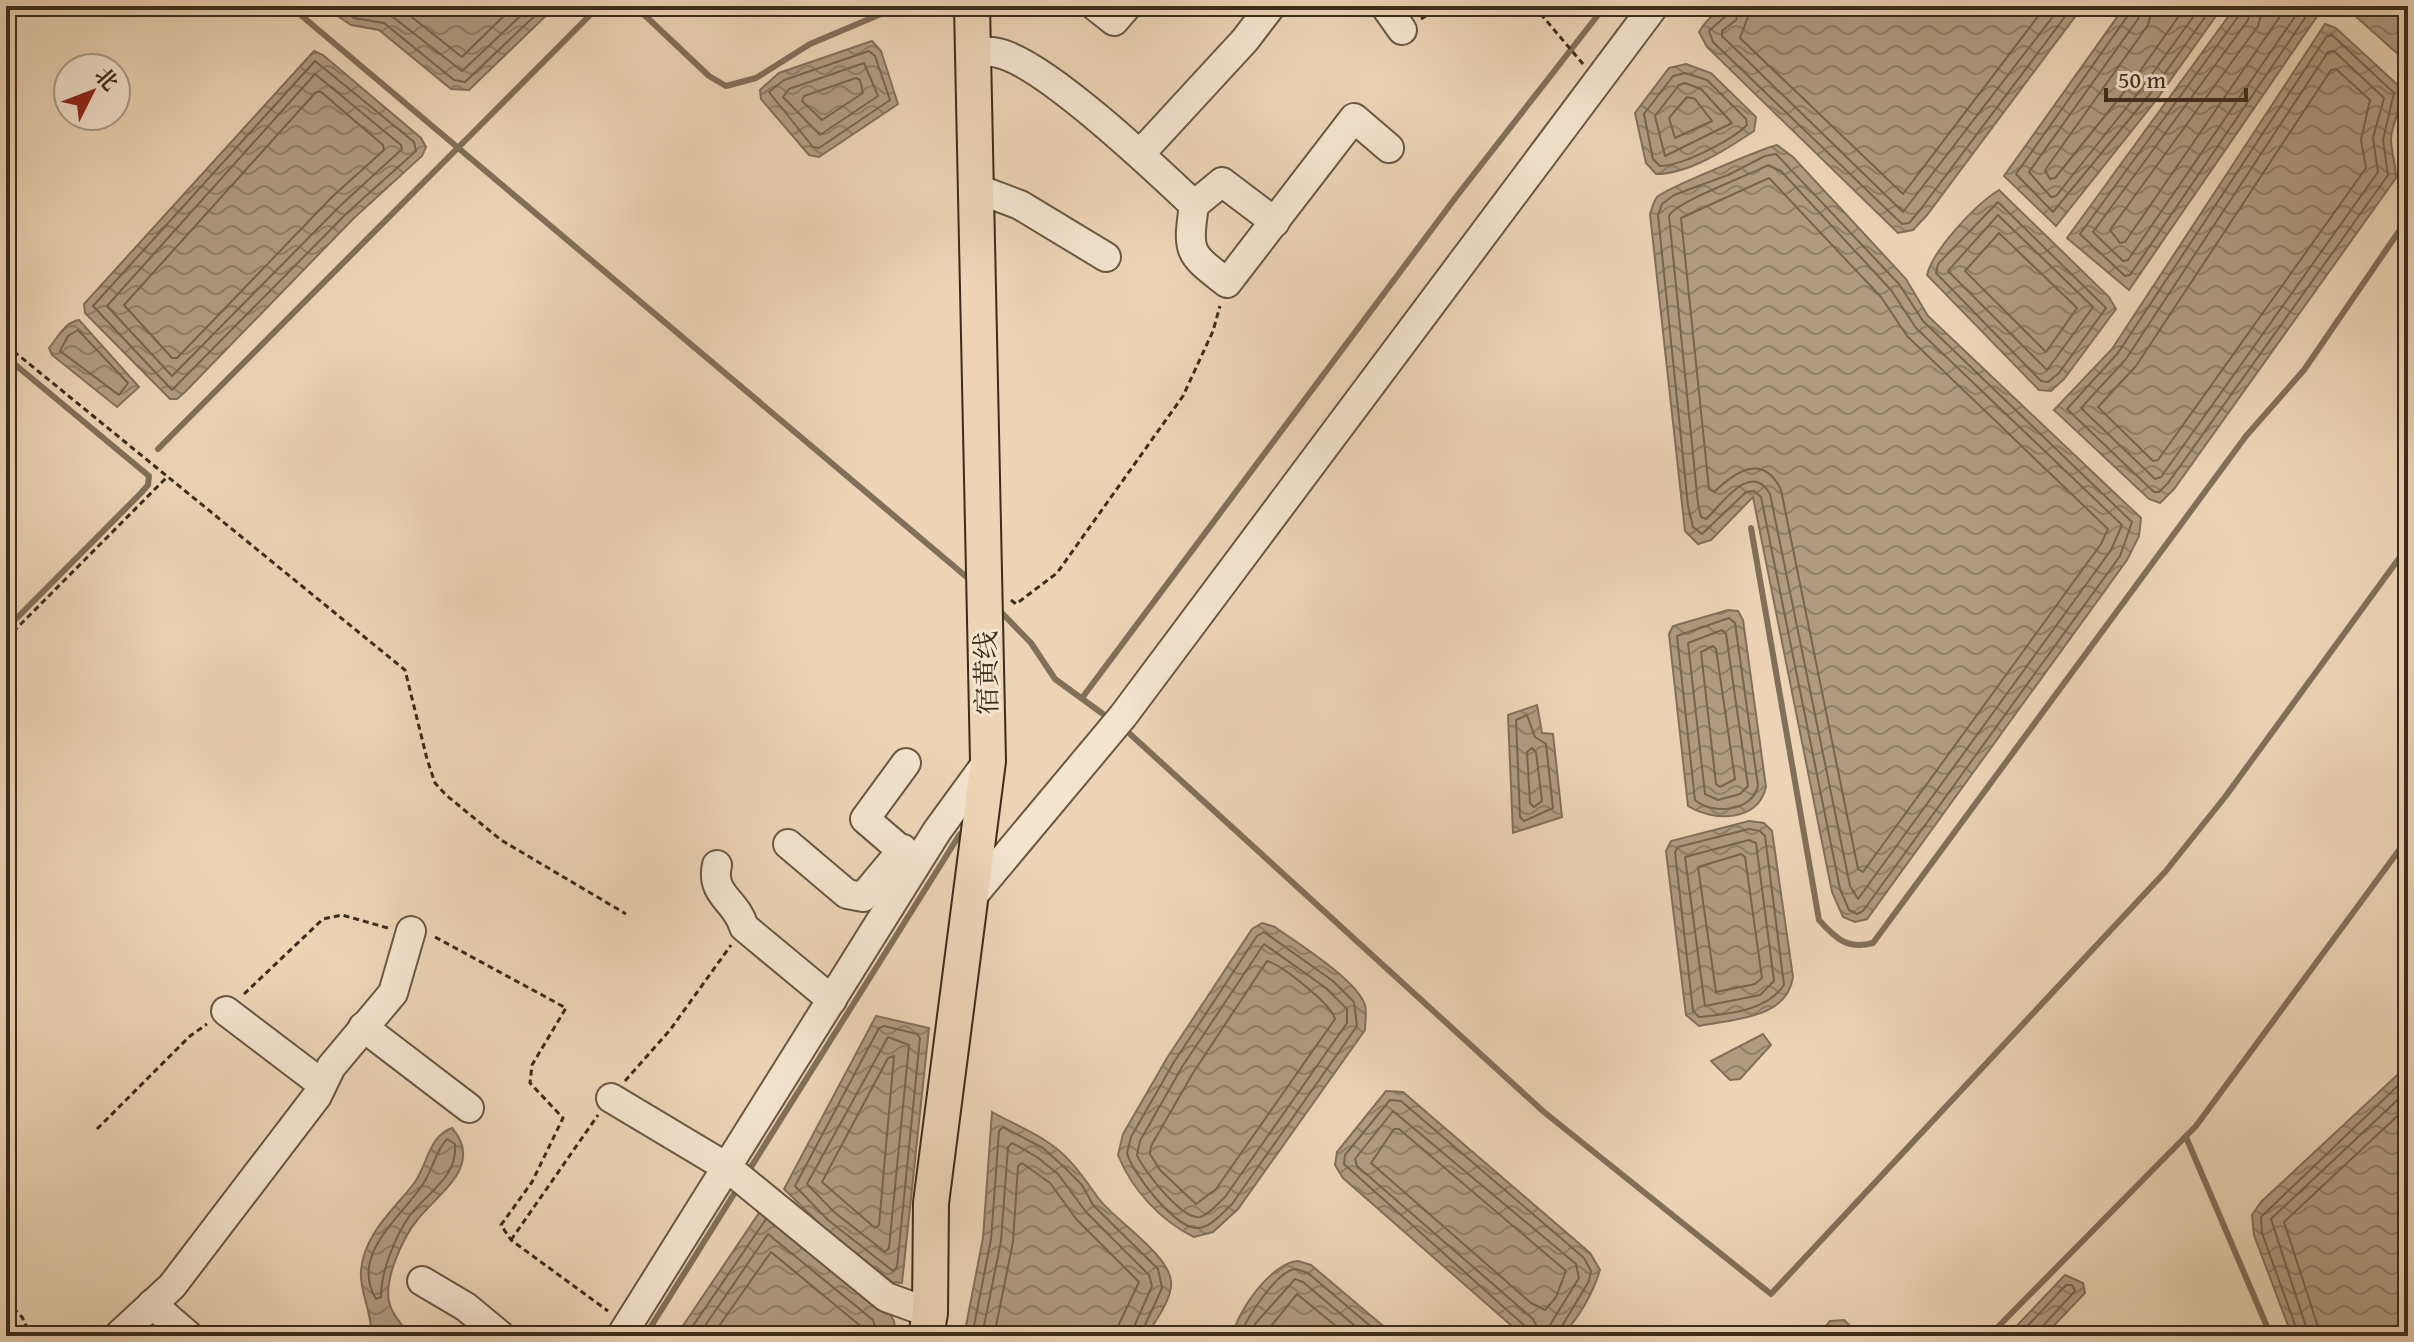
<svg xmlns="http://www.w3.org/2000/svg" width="2414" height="1342" font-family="'Gentium Book Plus','Noto Serif SC',serif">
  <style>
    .water { fill: url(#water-waves); stroke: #826f59; stroke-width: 2 }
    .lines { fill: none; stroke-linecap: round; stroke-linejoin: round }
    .shore { stroke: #76644e; stroke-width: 2 }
    .stream { stroke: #826f59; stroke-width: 6 }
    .minor-casing { stroke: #685742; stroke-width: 32 }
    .major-casing { stroke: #3c2d1c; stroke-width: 38 }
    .path { stroke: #3c2d1c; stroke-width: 3; stroke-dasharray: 6 4; stroke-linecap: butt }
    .minor { stroke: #f3e3cf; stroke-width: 28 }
    .major { stroke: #ecd4b5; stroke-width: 34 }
    .labels { text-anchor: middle; stroke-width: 6; stroke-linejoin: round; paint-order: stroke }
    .street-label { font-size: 28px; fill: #3c2d1c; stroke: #f3e3cf }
  </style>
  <defs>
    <pattern id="water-waves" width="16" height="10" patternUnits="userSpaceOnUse" patternTransform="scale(2)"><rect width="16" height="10" fill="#b09b81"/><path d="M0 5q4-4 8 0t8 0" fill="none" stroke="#907f69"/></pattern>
  </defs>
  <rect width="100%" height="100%" fill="#ecd4b5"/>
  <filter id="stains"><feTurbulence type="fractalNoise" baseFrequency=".0025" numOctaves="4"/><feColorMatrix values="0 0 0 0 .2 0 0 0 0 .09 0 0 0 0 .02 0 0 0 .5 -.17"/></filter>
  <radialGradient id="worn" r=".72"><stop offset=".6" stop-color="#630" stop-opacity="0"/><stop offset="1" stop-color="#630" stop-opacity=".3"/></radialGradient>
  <g class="water">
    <polygon points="323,6 556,6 469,90 451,89 379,30 351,25"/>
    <path d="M 1741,6 L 2083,6 L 1927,215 L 1913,230 L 1898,233 L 1707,47 L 1699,32 C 1709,15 1720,8 1741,6 Z"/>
    <polygon points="2125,6 2223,6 2157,99 2056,226 2004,176"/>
    <polygon points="2236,6 2308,6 2318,15 2129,290 2067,238"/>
    <polygon points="2344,6 2408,6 2408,63"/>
    <path d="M 2325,24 L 2336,28 L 2402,89 C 2403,107 2392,121 2391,139 C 2391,152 2396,164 2396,178 L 2174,489 L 2160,503 L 2149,499 L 2054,410 L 2112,349 Z"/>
    <polygon points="872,41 881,51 898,104 819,157 809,155 761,99 760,90 779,73"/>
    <polygon points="314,51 323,55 421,138 426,147 422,156 354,218 185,392 177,399 170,399 85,313 84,304"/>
    <path d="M 1686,64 L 1711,73 L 1756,117 L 1754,131 C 1727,149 1689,174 1656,174 L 1646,163 L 1635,113 L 1669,68 Z"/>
    <path d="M 1777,145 L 1793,157 L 1906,279 L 1928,316 L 2141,518 L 2139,536 L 2127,560 L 1867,919 L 1855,922 L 1843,917 L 1832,892 L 1753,497 L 1711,540 L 1698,544 L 1685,531 L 1650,214 C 1652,209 1653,202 1657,197 C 1665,189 1764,148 1777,145 Z"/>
    <path d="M 1999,190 L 2109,297 L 2116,309 L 2064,379 L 2051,391 L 2039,390 L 1927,275 C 1933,250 1976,204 1999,190 Z"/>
    <path d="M 79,320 L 139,387 L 117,407 L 52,355 L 49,348 C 58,337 65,322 79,320 Z"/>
    <path d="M 1728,610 L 1738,611 L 1743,620 L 1766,787 C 1758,822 1714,822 1688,806 L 1669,634 L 1673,626 Z"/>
    <polygon points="1537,705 1542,733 1553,734 1562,817 1513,833 1508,715"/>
    <path d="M 1749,821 L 1764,823 L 1772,831 L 1793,977 C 1787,1019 1733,1019 1699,1026 L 1686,1015 L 1666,851 L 1671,841 Z"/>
    <path d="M 1262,923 L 1275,927 C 1298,944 1356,979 1365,1005 C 1367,1012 1365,1022 1365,1030 L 1238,1209 L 1213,1232 L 1194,1237 C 1161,1221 1132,1190 1118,1155 L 1123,1134 L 1167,1058 L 1252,929 Z"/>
    <polygon points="876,1016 929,1028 902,1283 892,1282 822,1226 784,1189"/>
    <polygon points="1763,1034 1771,1045 1740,1079 1730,1080 1711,1061"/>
    <polygon points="2408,1065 2408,1336 2292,1336 2254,1235 2252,1215 2261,1202"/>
    <path d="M 1386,1091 L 1403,1092 L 1590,1253 L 1600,1270 C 1592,1296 1580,1316 1562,1336 L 1525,1336 L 1513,1327 L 1343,1178 L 1335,1165 L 1337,1152 Z"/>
    <path d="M 992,1112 C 1010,1122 1029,1130 1046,1141 C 1070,1156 1083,1177 1099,1199 C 1116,1221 1168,1254 1171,1281 C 1173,1298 1155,1322 1146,1336 L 964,1336 L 983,1238 Z"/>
    <path d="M 452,1128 C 484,1165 440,1192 418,1219 C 403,1237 382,1282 390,1305 C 393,1315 404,1328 411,1336 L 371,1336 C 373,1312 359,1293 361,1270 C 365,1232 394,1210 415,1182 C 428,1163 429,1136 452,1128 Z"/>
    <polygon points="763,1207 887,1309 894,1321 896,1336 676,1336"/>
    <path d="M 1298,1261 L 1311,1265 L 1395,1336 L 1233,1336 C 1236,1312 1272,1262 1298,1261 Z"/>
    <polygon points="2065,1275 2083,1283 2085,1293 2044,1336 2007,1336"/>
    <polygon points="1844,1320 1861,1336 1818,1336 1830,1321"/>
  </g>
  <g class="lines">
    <g class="shore">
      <polyline points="335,6 354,18 384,23 454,80 465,82 545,6"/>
      <polyline points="354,6 389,14 462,71 531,6"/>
      <polyline points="398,6 462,57 514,6"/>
      <polyline points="1730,6 1728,14 1709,31 1713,42 1902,224 1909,223 1920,210 2073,6"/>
      <polyline points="1740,6 1736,20 1722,31 1722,36 1903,212 2061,6"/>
      <polyline points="1752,6 1740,38 1903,194 2046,6"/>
      <polyline points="2131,6 2129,14 2016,174 2053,212 2150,94 2213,6"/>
      <polyline points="2141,6 2138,19 2029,172 2051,197 2056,196 2142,88 2201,6"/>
      <polyline points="2153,6 2148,25 2045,170 2050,179 2055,178 2133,81 2186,6"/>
      <polyline points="2241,6 2240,14 2080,234 2125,276 2130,275 2305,18 2304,6"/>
      <polyline points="2252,6 2248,20 2093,232 2123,261 2128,260 2294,18 2294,6"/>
      <polyline points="2264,6 2258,26 2110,230 2120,243 2125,242 2281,15 2282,6"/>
      <polygon points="2332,35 2394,93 2383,140 2388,175 2168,483 2159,492 2154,492 2067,409 2118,353 2327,36"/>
      <polygon points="869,51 875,56 890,100 819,148 813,147 769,92 784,80"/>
      <polygon points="2334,51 2384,98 2373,138 2378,172 2161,477 2155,479 2081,408 2126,359 2328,52"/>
      <polygon points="315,61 414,142 416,151 348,212 172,390 93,306"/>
      <polygon points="864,63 878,96 820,135 783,97 789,89"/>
      <polygon points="2336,69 2370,100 2361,140 2366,168 2158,460 2153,461 2098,407 2136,366 2331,70"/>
      <path d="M 1685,73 L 1707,80 L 1746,119 L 1747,125 C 1732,140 1682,166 1660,166 L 1653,159 L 1644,114 L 1673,76 Z"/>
      <polygon points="315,74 401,145 402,149 341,205 172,376 107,306"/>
      <polygon points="856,78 860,80 863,93 822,120 802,101 804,96"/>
      <polygon points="1685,83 1701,89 1732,123 1665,156 1655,116 1679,85"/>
      <polygon points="316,92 321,92 383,145 384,150 332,197 177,358 172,358 124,305"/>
      <polygon points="1687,97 1695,99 1712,121 1675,138 1669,118"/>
      <polygon points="1776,154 1899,284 1923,321 2132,522 2120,556 1863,911 1857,914 1849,910 1840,889 1761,497 1754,491 1746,492 1702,534 1693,527 1688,506 1658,215 1662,204 1674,195 1728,175 1765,156"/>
      <path d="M 1768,165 L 1781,171 L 1891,290 L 1916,328 L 2122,525 L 2111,550 L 1858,899 L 1850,886 L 1770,494 C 1751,460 1722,504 1706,519 L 1701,517 L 1698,504 L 1669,216 C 1673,203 1750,175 1768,165 Z"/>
      <path d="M 1769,178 L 1881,297 L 1907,336 L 2108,529 L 2101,544 L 1863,872 L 1858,869 L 1781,490 C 1763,452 1735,472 1714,492 L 1709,489 L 1681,218 Z"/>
      <polygon points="1998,202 2106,308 2059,373 2048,382 2041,381 1936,273 1938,264"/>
      <polygon points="1998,215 2093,307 2047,370 1948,271"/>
      <polygon points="1999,233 2077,308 2046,352 1965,271"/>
      <polygon points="78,330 128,383 119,395 60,351 68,336"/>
      <path d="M 1729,618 L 1735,623 L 1758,786 C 1752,812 1712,815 1695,800 L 1677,636 Z"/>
      <polygon points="1722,630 1726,634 1748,786 1740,794 1718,800 1705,794 1688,643"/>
      <polygon points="1713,646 1716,649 1735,779 1720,787 1716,784 1701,652"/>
      <polygon points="1527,715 1535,737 1546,744 1553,808 1524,821 1520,817 1516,720"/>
      <polygon points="1532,748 1536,752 1542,801 1534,807 1530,803 1527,752"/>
      <path d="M 1749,829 L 1760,831 L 1765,836 L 1784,985 C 1767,1011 1728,1014 1699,1017 L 1693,1011 L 1675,852 L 1678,847 Z"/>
      <polygon points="1749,840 1756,843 1774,981 1760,995 1705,1006 1685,857"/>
      <polygon points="1741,854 1745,857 1762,978 1755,984 1716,992 1698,867"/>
      <path d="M 1264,932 L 1333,981 L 1354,1002 L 1357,1026 L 1232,1204 C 1223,1212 1211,1228 1197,1228 C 1175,1228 1132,1173 1127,1153 L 1131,1137 L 1174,1062 L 1257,936 Z"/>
      <path d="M 1264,944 L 1326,988 L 1347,1009 L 1347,1023 L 1225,1197 C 1218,1203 1209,1215 1200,1217 C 1182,1220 1143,1170 1137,1155 L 1140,1141 L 1182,1067 Z"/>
      <path d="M 1267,961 C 1282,965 1332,1005 1335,1019 L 1216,1189 L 1196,1204 L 1160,1170 L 1150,1154 L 1151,1146 L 1193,1073 Z"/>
      <polygon points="884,1026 917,1034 920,1038 897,1267 893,1271 828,1220 795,1186 879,1028"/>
      <polygon points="888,1037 909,1045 889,1248 885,1252 834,1212 807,1184"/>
      <polygon points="894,1056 879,1225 875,1228 822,1182 888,1058"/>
      <polygon points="1393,1111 1576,1264 1579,1278 1545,1333 1540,1333 1533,1319 1357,1166 1355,1159"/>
      <polygon points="1394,1129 1399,1129 1566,1271 1556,1297 1545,1310 1531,1303 1371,1163"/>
      <path d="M 447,1139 L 455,1144 C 458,1177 428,1192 410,1215 C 395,1237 381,1271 381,1297 L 376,1299 C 349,1254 402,1217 423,1184 C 433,1170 435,1151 447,1139 Z"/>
      <polyline points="686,1336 766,1219"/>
      <polyline points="698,1336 768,1234 873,1320 878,1336"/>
      <polyline points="712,1336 771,1252 863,1328 866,1336"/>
      <polyline points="972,1336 991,1239 999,1131 1003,1127 1043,1148 1064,1167 1082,1185 1093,1205 1158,1269 1162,1288 1140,1336"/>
      <polyline points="982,1336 1001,1241 1008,1147 1012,1143 1037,1157 1058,1174 1086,1212 1149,1275 1152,1286 1130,1336"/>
      <polyline points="994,1336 1013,1242 1018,1166 1022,1163 1050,1183 1077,1220 1139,1282 1119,1324 1118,1336"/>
      <path d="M 1240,1336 C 1246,1319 1277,1270 1296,1269 L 1308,1273 L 1382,1336"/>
      <polyline points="1251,1336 1255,1324 1295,1279 1303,1282 1367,1336"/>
      <polyline points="1263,1336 1297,1294 1348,1336"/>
      <polyline points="1529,1336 1526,1327 1344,1164 1345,1155 1390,1100 1401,1101 1584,1258 1591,1271 1589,1281 1556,1336"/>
      <polyline points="2018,1336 2066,1285 2072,1285 2075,1291 2041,1328 2039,1336"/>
      <polyline points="2299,1336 2262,1233 2261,1217 2408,1076"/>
      <polyline points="2309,1336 2271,1219 2408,1090"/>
      <polyline points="2321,1336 2284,1222 2408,1106"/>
    </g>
    <g class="stream">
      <polyline points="290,6 969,579"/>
      <polyline points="635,6 709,76 726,86 756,78 810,44 900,6"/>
      <polyline points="6,357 149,476 148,485 141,493 6,629"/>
      <polyline points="158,449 599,6"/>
      <path d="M 1751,528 L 1819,920 C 1836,939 1848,950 1873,943 L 2246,436 L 2304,370 L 2408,218"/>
      <polyline points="1000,611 1031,643 1055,679 1103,714"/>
      <polyline points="1082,698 1456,197 1605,6"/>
      <polyline points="1130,734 1544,1112 1771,1294 2165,872 2225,797 2408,546"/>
      <polyline points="2186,1137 2271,1336"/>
      <polyline points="751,1167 960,834"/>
      <polyline points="645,1336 734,1194"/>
      <polyline points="1989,1336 2196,1126 2408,838"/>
    </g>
    <g class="minor-casing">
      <g id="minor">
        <polyline points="1095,6 1114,21 1127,6"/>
        <polyline points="1385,6 1402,30"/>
        <path d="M 973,51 C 981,52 990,51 998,53 C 1045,63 1156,169 1194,205 C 1187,254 1189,253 1227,283 L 1354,118 L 1389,148"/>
        <polyline points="1140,154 1245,40 1271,6"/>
        <polyline points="975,188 1020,205 1106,257"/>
        <polyline points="1194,205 1222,182 1275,222"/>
        <polyline points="906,763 865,819 915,862"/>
        <polyline points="788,844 847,894 863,897 903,849"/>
        <path d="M 717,865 C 710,895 737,901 744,927 L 832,1000"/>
        <polyline points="970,899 1123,716 1654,6"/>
        <polyline points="226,1011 322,1084"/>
        <polyline points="363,1027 469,1108"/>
        <polyline points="611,1098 728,1168 886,1297 930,1313"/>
        <polyline points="422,1281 466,1307 501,1336"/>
        <polyline points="152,1304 189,1336"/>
        <polyline points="118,1336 172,1286 317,1096 331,1067 393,993 411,931"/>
        <polyline points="621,1336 937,831 988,761"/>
      </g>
    </g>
    <g class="major-casing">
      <polyline id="major" points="926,1336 930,1313 931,1203 988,761 972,6"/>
    </g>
    <g class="path">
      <polyline points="1534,6 1583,64"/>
      <polyline points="1421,19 1441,6"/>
      <polyline points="6,345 405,670 427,759 435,783 446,795 501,840 626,914"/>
      <polyline points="1011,600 1016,604 1057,573 1183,396 1213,331 1220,306"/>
      <polyline points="6,639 168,476"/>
      <polyline points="435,937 566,1008 532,1065 530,1083 563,1118 532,1182 501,1225 511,1240 608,1311"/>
      <polyline points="244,994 323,919 342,915 388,928"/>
      <polyline points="625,1081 670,1030 731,945"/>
      <polyline points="97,1129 190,1036 207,1024"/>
      <polyline points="511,1240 598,1115"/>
      <polyline points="6,1301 22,1317 31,1336"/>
    </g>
    <use href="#minor" class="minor"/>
    <use href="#major" class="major"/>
  </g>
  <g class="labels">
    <g class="street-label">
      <text transform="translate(986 673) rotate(-91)" y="10">宿黄线</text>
    </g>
  </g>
  <rect width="2414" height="1342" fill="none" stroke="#ecd4b5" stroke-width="32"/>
  <rect x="8" y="8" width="2398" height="1326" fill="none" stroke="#3c2d1c" stroke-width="4"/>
  <rect x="16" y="16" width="2382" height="1310" fill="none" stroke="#3c2d1c" stroke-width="2"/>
  <g transform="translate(92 92) rotate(48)"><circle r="38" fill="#f3e3cf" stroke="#aa9a87" stroke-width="2"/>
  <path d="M0-6L14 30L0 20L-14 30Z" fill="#8f2418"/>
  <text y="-12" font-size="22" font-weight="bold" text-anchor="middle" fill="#3c2d1c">北</text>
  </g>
  <path d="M2106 88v12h140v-12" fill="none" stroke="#3c2d1c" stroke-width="4"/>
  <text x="2118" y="88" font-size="24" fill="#3c2d1c" stroke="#f3e3cf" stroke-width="6" paint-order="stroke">50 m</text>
  <rect width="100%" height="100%" filter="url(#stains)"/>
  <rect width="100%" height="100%" fill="url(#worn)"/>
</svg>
